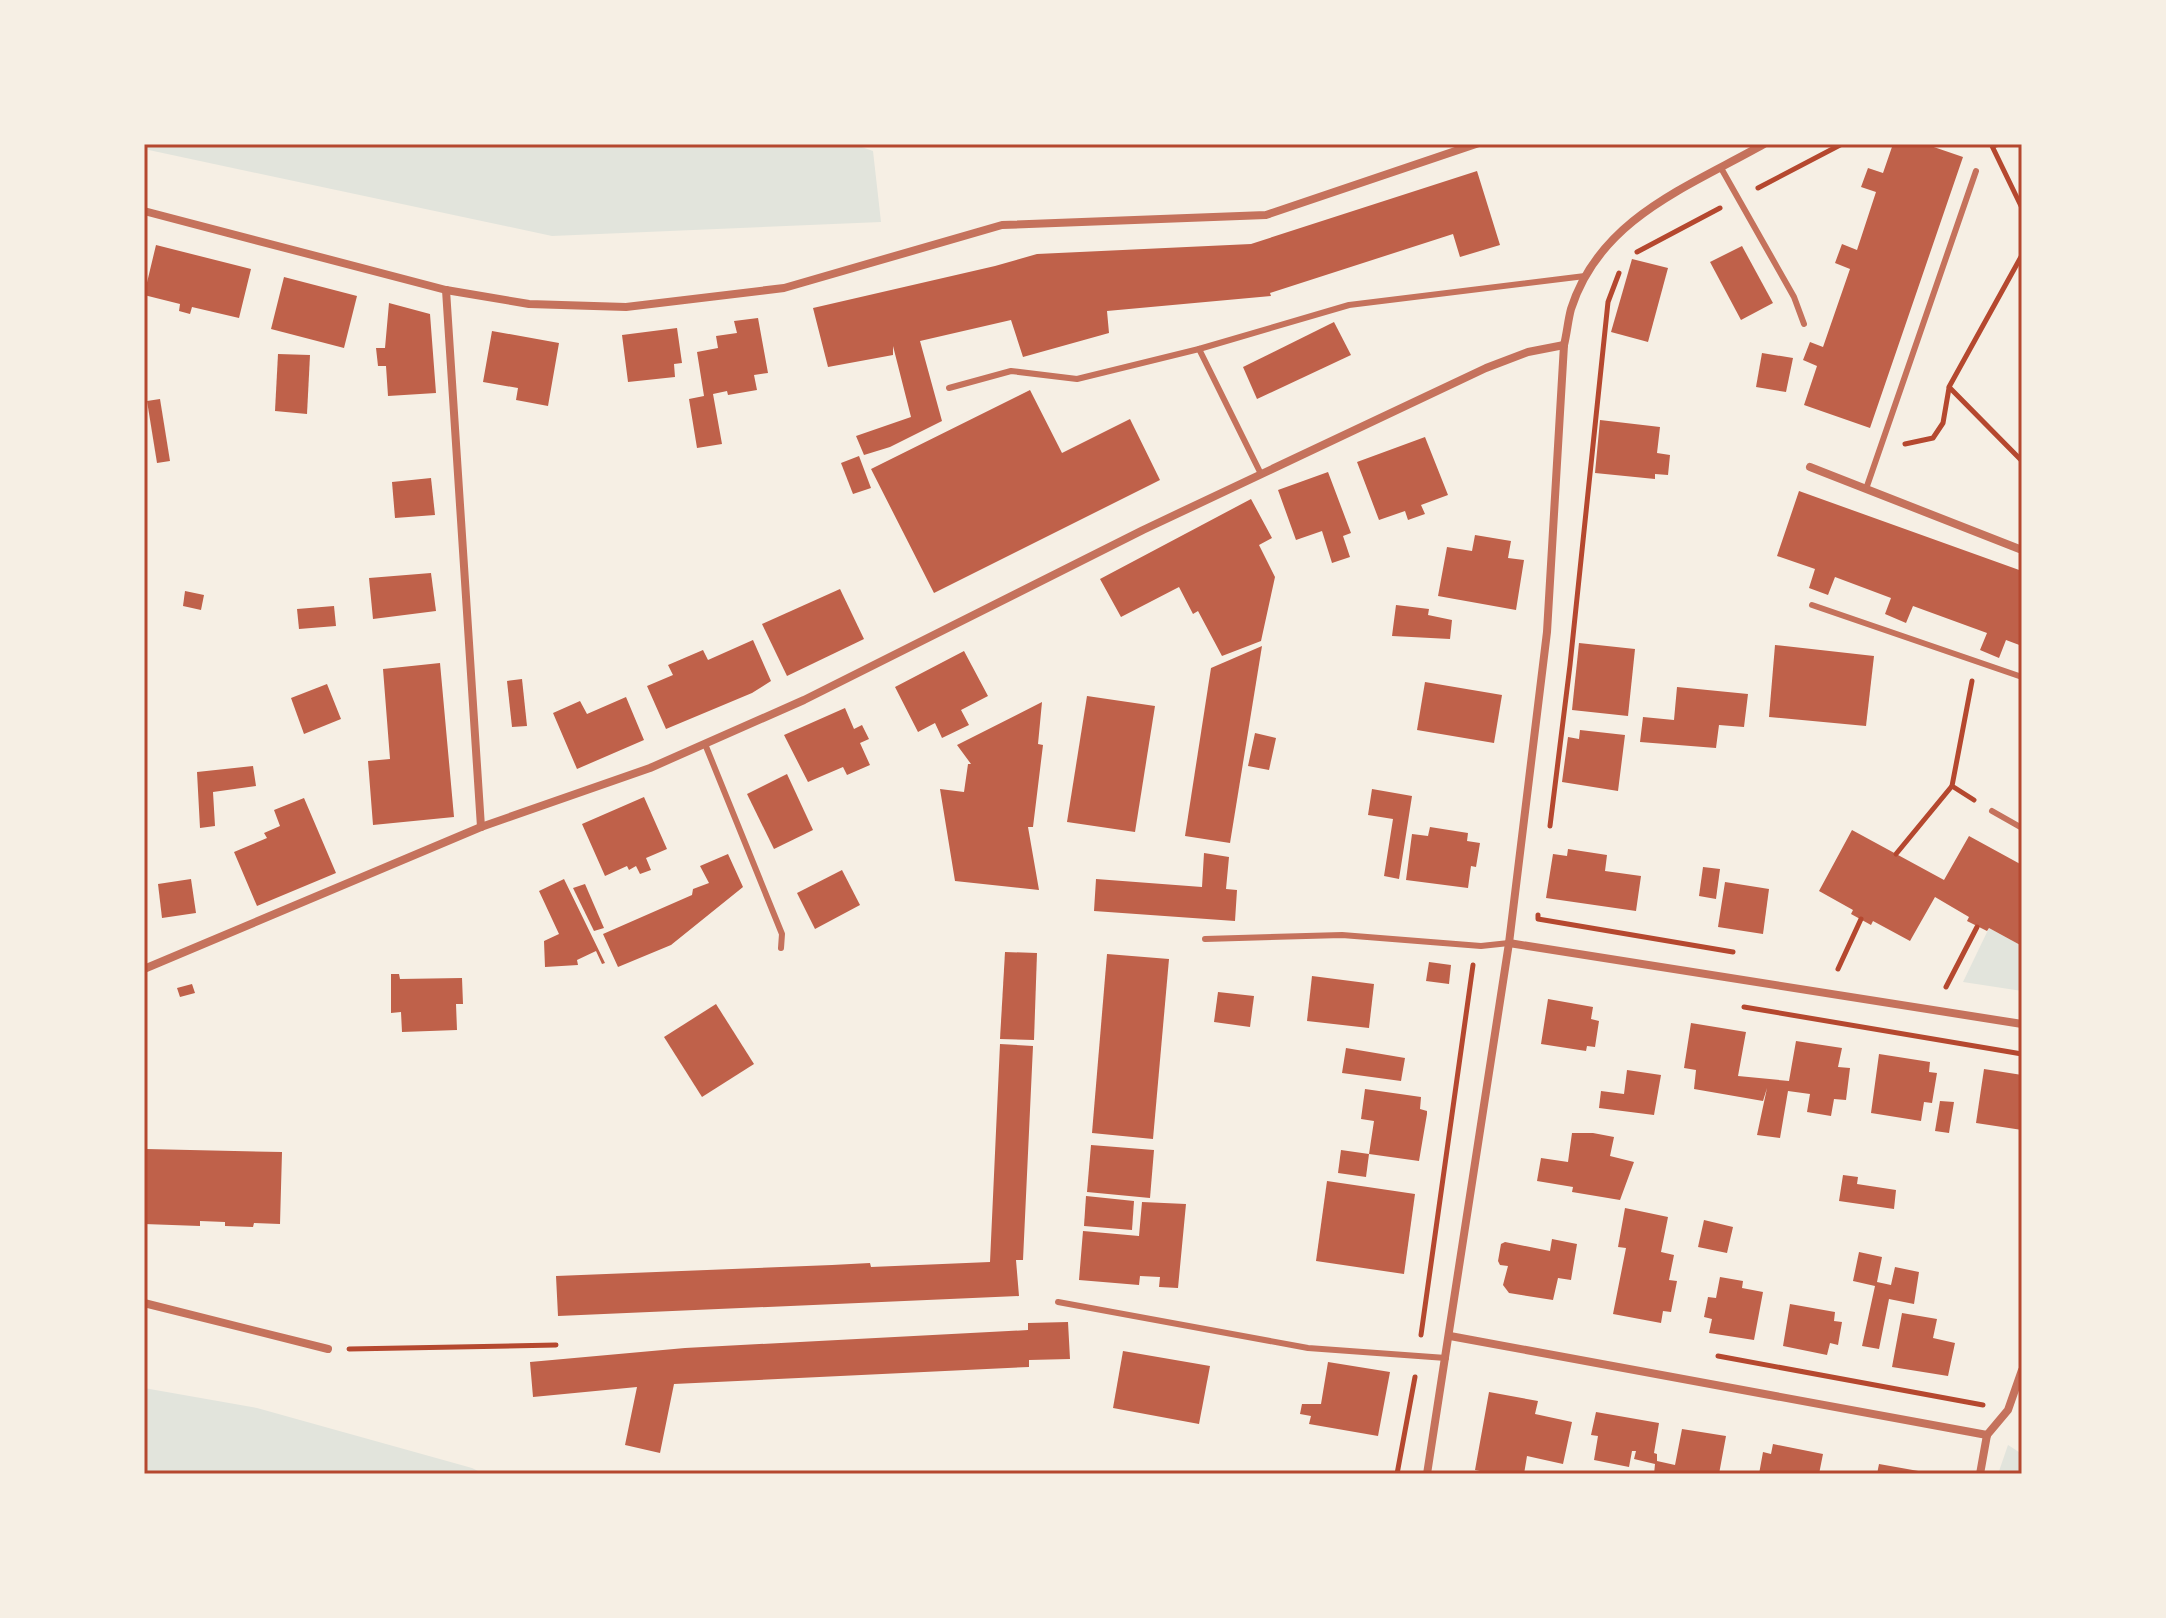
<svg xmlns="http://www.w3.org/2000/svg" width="2166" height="1618" font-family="'PT Sans',sans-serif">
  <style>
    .green { fill: #e2e4dc }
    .building { fill: #bf614a }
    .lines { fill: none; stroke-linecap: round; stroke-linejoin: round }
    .path { stroke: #b5482f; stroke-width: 5 }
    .service { stroke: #c5725c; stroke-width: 6 }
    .minor { stroke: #c5725c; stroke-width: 8 }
    .neatline { fill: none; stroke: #b5482f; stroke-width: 3 }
  </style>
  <rect width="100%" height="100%" fill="#f6efe4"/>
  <g class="green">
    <polygon points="144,144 853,144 873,151 881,222 552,236 144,149"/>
    <polygon points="1989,928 2022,946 2022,991 1963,982"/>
    <polygon points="144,1388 257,1408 472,1468 484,1474 144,1474"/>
    <polygon points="2008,1445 2022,1454 2022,1474 1998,1474"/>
  </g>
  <g class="building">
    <polygon points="1893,144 1925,144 1963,157 1870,428 1804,405 1817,366 1803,360 1810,342 1823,347 1850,269 1835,263 1842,244 1857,250 1876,192 1861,187 1868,168 1883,173"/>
    <polygon points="1477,171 1500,245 1460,257 1453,234 1270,293 1271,296 1107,311 1109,333 1023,357 1011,320 920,341 942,421 890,447 864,455 856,436 911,417 893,346 893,355 828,367 813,308 995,266 1037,254 1251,244"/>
    <polygon points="156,245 251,269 239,318 192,307 190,314 179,311 180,304 144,295"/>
    <polygon points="1742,246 1773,303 1741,320 1710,262"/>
    <polygon points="1632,259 1668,268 1648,342 1611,332"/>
    <polygon points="284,277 357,296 344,348 271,329"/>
    <polygon points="389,303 430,314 436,393 388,396 386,366 378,366 376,348 385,348"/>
    <polygon points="758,318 768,373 754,375 757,390 728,395 727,391 713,394 722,444 697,448 689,399 704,396 697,352 718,348 716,336 737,333 734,321"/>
    <polygon points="1334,322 1351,355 1257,399 1243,367"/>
    <polygon points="677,328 682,363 674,364 675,377 628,382 622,335"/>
    <polygon points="492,331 559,343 548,406 516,400 518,388 483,382"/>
    <polygon points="1762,353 1793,358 1786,392 1756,387"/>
    <polygon points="278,354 310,355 307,414 275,411"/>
    <polygon points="1030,390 1062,453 1130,419 1160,480 934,593 871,469"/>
    <polygon points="160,399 170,461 157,463 147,401"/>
    <polygon points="1600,420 1660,427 1657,453 1670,455 1668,475 1655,474 1655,479 1595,473"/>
    <polygon points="1425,437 1448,495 1421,505 1425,514 1408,520 1405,511 1379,520 1357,462"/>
    <polygon points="859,456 871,488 853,494 841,463"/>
    <polygon points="1328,472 1351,533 1343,536 1350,557 1332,563 1322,531 1296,540 1278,490"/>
    <polygon points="431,478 435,515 395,518 392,482"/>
    <polygon points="1799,491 2022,571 2022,646 2006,640 1999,658 1980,650 1987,633 1913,606 1906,623 1885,614 1891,598 1835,577 1828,595 1809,588 1815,569 1777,556"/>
    <polygon points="1251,499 1272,538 1259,545 1275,577 1261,641 1222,656 1198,611 1193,614 1179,587 1121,617 1100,579"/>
    <polygon points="1475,535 1511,541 1508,558 1524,560 1516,610 1438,596 1447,547 1472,551"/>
    <polygon points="431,573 436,611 373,619 369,578"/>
    <polygon points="840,589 864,639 787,676 762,624"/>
    <polygon points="185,591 204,595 201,610 183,606"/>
    <polygon points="1396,605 1429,609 1428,615 1452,620 1450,639 1392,636"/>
    <polygon points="334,606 336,626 299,629 297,609"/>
    <polygon points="753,640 771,681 752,693 666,729 647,686 673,675 668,665 703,650 708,660"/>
    <polygon points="1579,643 1635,649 1628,716 1572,710"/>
    <polygon points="1775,645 1874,656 1866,726 1769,717"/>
    <polygon points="1262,646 1230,843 1185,836 1211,668"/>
    <polygon points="964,651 988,696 961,710 969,725 942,738 935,723 918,732 895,687"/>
    <polygon points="440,663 454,817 373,825 368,761 390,759 383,669"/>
    <polygon points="522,679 527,726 512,727 507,681"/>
    <polygon points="1425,682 1502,695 1494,743 1417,730"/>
    <polygon points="327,684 341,719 304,734 291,698"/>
    <polygon points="1677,687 1748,694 1744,727 1719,725 1716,748 1640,742 1643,717 1674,720"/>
    <polygon points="1087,696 1155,706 1135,832 1067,822"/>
    <polygon points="626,697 644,740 577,769 553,713 580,701 587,714"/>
    <polygon points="1042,702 1038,744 1043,745 1033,827 1028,827 1039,890 955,881 940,789 964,792 968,764 971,764 957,745"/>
    <polygon points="845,708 854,729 862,725 869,739 860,743 870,765 847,775 843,767 808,782 784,735"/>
    <polygon points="1580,730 1625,735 1618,791 1562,782 1568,737 1579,739"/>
    <polygon points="1255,733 1276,738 1269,770 1248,766"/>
    <polygon points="253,766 256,786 213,792 215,826 200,828 197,772"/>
    <polygon points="787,774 813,830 774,849 747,794"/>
    <polygon points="1372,789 1412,796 1399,879 1384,876 1393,819 1368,815"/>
    <polygon points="644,797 667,849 646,858 651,870 640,874 636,866 629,870 627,866 605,876 582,824"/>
    <polygon points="304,798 336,873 257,906 234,852 267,838 264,833 280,826 274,810"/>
    <polygon points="1430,827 1468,833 1467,841 1480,843 1476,867 1471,866 1468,888 1406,880 1412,834 1428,836"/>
    <polygon points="1852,830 1944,880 1969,836 2022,865 2022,946 1989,928 1987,931 1967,921 1969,917 1935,897 1910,941 1873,921 1871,925 1851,914 1853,910 1819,891"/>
    <polygon points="1568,849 1607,855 1605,871 1641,876 1636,911 1546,898 1553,854 1567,856"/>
    <polygon points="1204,853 1229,857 1226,889 1237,890 1235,921 1094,911 1096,879 1202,887"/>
    <polygon points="728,854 743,887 671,945 618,967 603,934 692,895 693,889 709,883 700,866"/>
    <polygon points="1703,867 1720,869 1716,899 1699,896"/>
    <polygon points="842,870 860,905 815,929 797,893"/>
    <polygon points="191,879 196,913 162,918 158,884"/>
    <polygon points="564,879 605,963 602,964 596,951 577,960 578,965 545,967 544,941 559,934 539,891"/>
    <polygon points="1725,882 1769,889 1763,934 1718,927"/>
    <polygon points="585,884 604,928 594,931 573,888"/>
    <polygon points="1005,952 1037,953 1034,1040 1000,1039"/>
    <polygon points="1107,954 1169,959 1153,1139 1092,1133"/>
    <polygon points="1429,962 1451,965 1449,984 1426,981"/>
    <polygon points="391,974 399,974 400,979 462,978 463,1004 456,1004 457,1030 402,1032 401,1012 391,1013"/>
    <polygon points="1312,976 1374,984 1369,1028 1307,1021"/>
    <polygon points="192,984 195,993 180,997 177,988"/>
    <polygon points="1218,992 1254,996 1250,1027 1214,1022"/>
    <polygon points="1548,999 1593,1007 1591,1019 1599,1021 1595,1047 1587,1046 1586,1051 1541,1044"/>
    <polygon points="716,1004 754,1064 702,1097 664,1037"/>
    <polygon points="1691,1023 1746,1032 1738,1076 1789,1081 1796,1041 1842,1048 1838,1067 1850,1068 1846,1100 1834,1099 1831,1116 1807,1112 1810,1094 1788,1091 1780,1138 1757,1135 1767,1088 1763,1101 1694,1089 1696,1070 1684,1068"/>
    <polygon points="1000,1044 1033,1046 1023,1260 1016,1260 1019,1296 558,1316 556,1276 832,1265 870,1263 871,1267 990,1262"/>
    <polygon points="1346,1048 1405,1058 1401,1081 1342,1073"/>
    <polygon points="1879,1054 1930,1062 1929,1072 1937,1073 1932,1103 1924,1102 1921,1121 1871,1113"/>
    <polygon points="1984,1069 2022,1075 2022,1130 1976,1123"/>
    <polygon points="1627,1070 1661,1075 1654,1115 1599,1108 1601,1091 1624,1094"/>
    <polygon points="1365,1089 1421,1097 1420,1109 1427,1111 1427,1114 1419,1161 1369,1154 1374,1121 1361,1119"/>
    <polygon points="1940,1101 1954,1102 1949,1133 1935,1131"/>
    <polygon points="1572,1133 1593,1133 1614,1137 1610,1156 1634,1162 1620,1200 1572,1192 1573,1187 1537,1181 1541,1158 1568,1162"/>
    <polygon points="1091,1145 1154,1150 1150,1198 1087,1192"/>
    <polygon points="146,1149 282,1152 280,1224 254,1223 253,1227 225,1226 225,1222 200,1221 200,1226 144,1224"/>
    <polygon points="1341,1150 1369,1154 1366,1177 1338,1173"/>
    <polygon points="1843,1175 1858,1177 1857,1184 1896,1190 1894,1209 1839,1201"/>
    <polygon points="1327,1181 1415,1194 1404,1274 1316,1261"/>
    <polygon points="1086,1196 1134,1201 1132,1230 1084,1226"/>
    <polygon points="1142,1202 1186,1204 1178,1288 1159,1287 1160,1277 1140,1276 1139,1285 1079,1280 1083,1231 1139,1236"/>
    <polygon points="1625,1208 1668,1217 1661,1252 1674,1255 1669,1280 1677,1281 1671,1312 1663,1311 1661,1323 1613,1314 1626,1248 1618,1247"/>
    <polygon points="1704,1220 1733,1227 1727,1253 1698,1247"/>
    <polygon points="1552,1239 1577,1244 1571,1280 1558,1278 1553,1300 1509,1293 1503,1285 1508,1266 1500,1265 1498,1261 1501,1244 1505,1242 1550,1251"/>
    <polygon points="1859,1252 1882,1257 1877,1282 1891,1285 1895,1267 1919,1272 1914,1304 1889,1299 1879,1349 1862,1346 1875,1286 1853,1281"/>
    <polygon points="1720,1277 1743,1281 1742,1288 1763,1292 1754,1340 1709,1333 1712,1319 1704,1317 1708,1297 1716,1298"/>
    <polygon points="1790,1304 1835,1312 1834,1321 1842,1322 1838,1345 1830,1343 1827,1355 1783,1346"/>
    <polygon points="1902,1313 1937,1319 1933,1338 1955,1343 1948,1376 1892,1367"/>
    <polygon points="1068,1322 1070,1359 1029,1360 1029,1367 674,1384 660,1453 625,1445 637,1387 533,1397 530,1362 685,1348 1028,1330 1028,1323"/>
    <polygon points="1123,1351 1210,1366 1199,1424 1113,1408"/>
    <polygon points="1328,1362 1390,1372 1378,1436 1309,1424 1311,1416 1300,1414 1302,1404 1321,1404"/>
    <polygon points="1489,1392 1538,1401 1535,1414 1572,1422 1563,1464 1527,1456 1524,1474 1495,1474 1475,1470"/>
    <polygon points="1596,1412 1659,1423 1654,1453 1657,1454 1657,1461 1675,1465 1682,1429 1726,1436 1719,1474 1654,1474 1655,1464 1634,1459 1636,1451 1632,1451 1629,1467 1594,1460 1598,1436 1591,1435"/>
    <polygon points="1773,1444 1823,1454 1819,1474 1759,1474 1763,1452 1771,1454"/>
    <polygon points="1879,1464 1924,1472 1924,1474 1877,1474"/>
  </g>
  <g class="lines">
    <g class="path">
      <polyline points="1999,144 1992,146 2022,208"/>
      <polyline points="1758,188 1842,144"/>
      <polyline points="1637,252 1720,208"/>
      <polyline points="2022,255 1949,387 2022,461"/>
      <polyline points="1905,444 1933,438 1943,423 1949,388"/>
      <polyline points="1972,681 1952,786 1974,800"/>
      <polyline points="1550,826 1570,665 1608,302 1619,273"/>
      <polyline points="1896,854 1952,786"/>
      <polyline points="1538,915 1538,919 1733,952"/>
      <polyline points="1838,969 1861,919"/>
      <polyline points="1946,987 1977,927"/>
      <polyline points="1744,1007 2022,1054"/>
      <polyline points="1421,1335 1473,965"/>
      <polyline points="349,1349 556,1345"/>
      <polyline points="1718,1356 1983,1405"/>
      <polyline points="1397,1474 1415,1377"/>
    </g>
    <g class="service">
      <polyline points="1721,168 1794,297 1804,324"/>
      <polyline points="1199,349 1261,474"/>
      <polyline points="949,388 1011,371 1077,379 1199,349 1349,305 1585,276"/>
      <polyline points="1866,489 1976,171"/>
      <polyline points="1812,605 2022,677"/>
      <polyline points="705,744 782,934 781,948"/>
      <polyline points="1992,811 2022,828"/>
      <polyline points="1205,939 1342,935 1481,946 1509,943"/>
      <polyline points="1058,1302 1308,1348 1446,1358"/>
    </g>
    <g class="minor">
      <polyline points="144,211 446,290 529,304 626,307 784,288 1002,225 1266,215 1476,144"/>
      <polyline points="446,290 481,827"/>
      <polyline points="1810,467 2022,550"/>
      <polyline points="1509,943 2022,1024"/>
      <polyline points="144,969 481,827 650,768 804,700 1143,530 1486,368 1528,352 1564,345"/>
      <polyline points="144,1303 328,1349"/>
      <polyline points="1450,1336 1987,1435"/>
      <path d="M 1427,1474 L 1509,943 L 1547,632 L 1564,345 C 1567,333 1568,320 1571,309 C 1600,218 1688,187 1764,144"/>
      <polyline points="1980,1474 1987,1435 2008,1410 2022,1370"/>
    </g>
  </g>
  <rect width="2166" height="1618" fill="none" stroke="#f6efe4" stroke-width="292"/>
  <rect x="146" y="146" width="1874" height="1326" class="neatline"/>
</svg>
